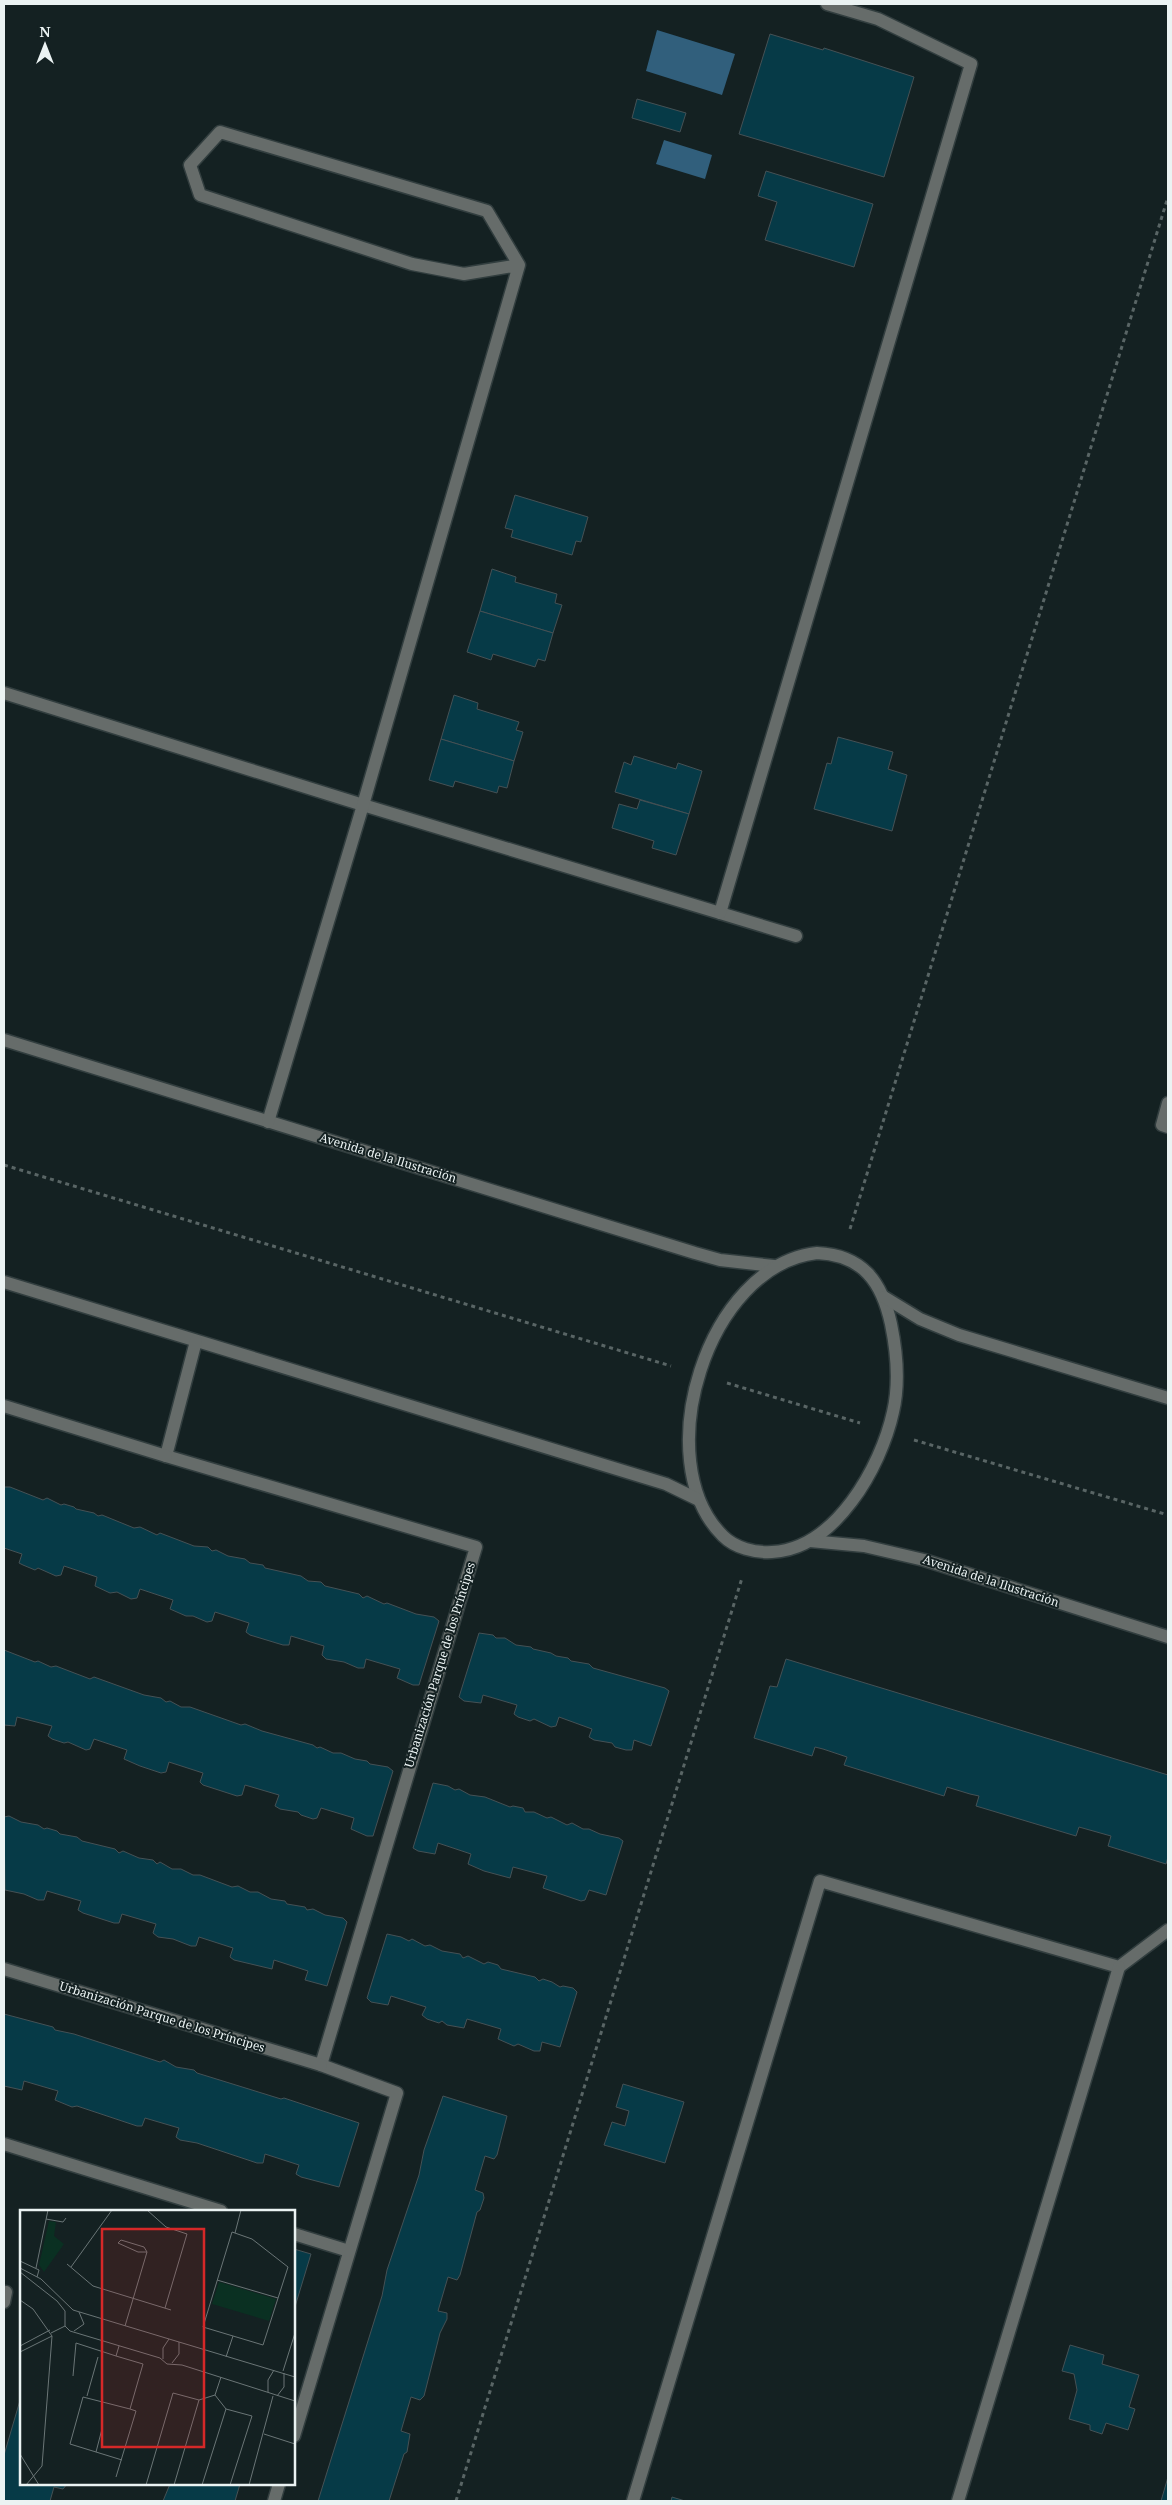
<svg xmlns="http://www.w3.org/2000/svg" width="1172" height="2505" font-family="'Noto Serif',serif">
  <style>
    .water { fill: #315f7c }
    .building { fill: #063a47; stroke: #455155 }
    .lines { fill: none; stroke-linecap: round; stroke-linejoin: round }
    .minor-casing { stroke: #323e3f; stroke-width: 15 }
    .path { stroke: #596565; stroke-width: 3; stroke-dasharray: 4 4; stroke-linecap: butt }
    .minor { stroke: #666c6a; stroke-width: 12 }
    .labels { text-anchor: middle; stroke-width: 4; stroke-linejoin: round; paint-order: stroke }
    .street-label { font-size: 12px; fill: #ebf3f3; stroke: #142122 }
    .inset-road { fill: none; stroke: #6a7576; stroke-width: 1 }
    .view { fill: #d62828; fill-opacity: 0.15; stroke: #d62828; stroke-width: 2.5 }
    .inset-edge { fill: none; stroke: #ebf3f3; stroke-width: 2.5 }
  </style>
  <rect width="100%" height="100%" fill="#142122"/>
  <g class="water">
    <polygon points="657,30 735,54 722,95 646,71"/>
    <polygon points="664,140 712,155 705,179 656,164"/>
  </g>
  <g class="building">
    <polygon points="770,34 823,50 824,48 914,77 884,177 739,134"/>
    <polygon points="637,99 686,113 680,132 632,118"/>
    <polygon points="766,171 873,204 854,267 765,240 777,202 758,196"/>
    <polygon points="515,495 588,517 581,542 576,541 572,555 511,537 513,530 505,528"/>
    <polygon points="492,569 516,577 515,582 557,594 555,603 562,605 553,633 480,611"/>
    <polygon points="480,611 553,633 545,661 538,659 535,667 493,654 491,660 467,652"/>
    <polygon points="454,695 478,703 477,709 519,722 516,730 523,732 514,761 441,739"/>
    <polygon points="838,737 893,752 888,769 907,775 892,831 814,809 827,763 831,764"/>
    <polygon points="441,739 514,761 507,788 499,786 497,793 455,781 453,787 429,780"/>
    <polygon points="634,756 676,769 678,763 702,771 689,814 615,792 624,762 631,765"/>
    <polygon points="640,800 689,814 676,855 652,848 654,841 612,828 619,804 637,809"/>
    <polygon points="4,1487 10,1487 43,1500 47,1498 61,1505 64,1504 74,1507 76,1509 94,1513 98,1516 102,1515 134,1528 140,1527 157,1535 160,1533 194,1546 208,1547 212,1551 216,1550 228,1556 245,1559 250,1563 263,1565 265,1568 301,1576 308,1581 321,1582 325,1586 359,1594 363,1598 367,1596 384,1604 387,1603 416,1614 434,1617 439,1621 419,1685 413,1685 397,1678 400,1669 366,1659 364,1668 358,1668 344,1662 326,1659 322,1655 324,1646 291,1636 289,1645 283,1645 250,1635 246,1632 249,1623 215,1612 212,1621 207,1622 193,1616 186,1616 170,1609 173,1600 140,1589 137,1598 131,1599 117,1592 110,1593 95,1586 97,1577 64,1566 61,1575 56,1576 38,1568 35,1570 23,1565 19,1563 22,1554 4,1548"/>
    <polygon points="479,1633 493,1635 496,1638 505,1638 516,1645 531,1647 533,1649 551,1653 556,1656 568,1658 571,1661 589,1664 593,1668 665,1688 669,1691 651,1746 634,1740 632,1750 626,1750 615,1747 612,1743 594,1740 589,1737 592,1729 559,1717 556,1726 551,1727 534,1719 530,1721 518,1717 514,1714 517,1705 483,1695 481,1703 464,1701 459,1697"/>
    <polygon points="4,1650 35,1662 38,1661 51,1667 56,1666 90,1679 94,1677 144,1695 161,1698 166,1702 170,1701 181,1707 190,1707 241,1725 245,1724 262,1731 313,1745 317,1748 320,1747 333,1753 341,1753 355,1759 367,1761 370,1764 388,1767 393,1771 373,1836 367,1836 351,1829 354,1818 321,1808 317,1818 313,1819 301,1815 298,1812 280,1809 275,1806 279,1795 245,1785 242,1795 237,1796 203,1785 200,1782 203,1773 169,1762 166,1772 161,1773 140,1766 124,1759 127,1750 94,1739 90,1749 86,1750 68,1742 64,1743 52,1739 48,1736 52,1726 17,1717 15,1726 4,1725"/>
    <polygon points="786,1659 1168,1775 1168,1857 1166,1864 1108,1846 1111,1836 1079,1827 1076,1836 976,1806 979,1796 970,1794 947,1787 944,1796 844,1765 847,1757 823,1749 815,1747 812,1756 754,1738 770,1686 777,1687"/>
    <polygon points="433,1783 448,1786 455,1790 459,1789 470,1795 485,1797 510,1807 513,1806 523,1808 525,1812 534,1812 547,1818 551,1817 567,1825 572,1823 583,1829 589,1829 600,1834 619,1838 623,1841 606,1895 589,1890 585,1900 581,1901 543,1888 547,1876 513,1867 510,1878 484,1871 468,1864 471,1854 438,1843 435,1854 418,1851 413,1848"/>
    <polygon points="9,1816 21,1822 38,1825 44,1829 47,1828 57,1831 60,1834 77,1837 82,1841 115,1849 119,1853 123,1851 139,1858 153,1860 157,1864 160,1862 172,1869 181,1869 193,1875 200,1875 232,1887 238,1886 250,1892 258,1892 271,1899 285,1901 287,1904 305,1907 307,1910 313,1909 325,1915 343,1918 347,1922 327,1986 305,1980 308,1971 274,1960 272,1969 234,1960 230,1957 233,1948 199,1937 196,1946 191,1946 173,1939 158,1937 153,1933 156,1924 122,1914 119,1923 114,1923 83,1913 78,1910 81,1901 47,1891 44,1900 38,1900 24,1894 5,1890 4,1817"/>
    <polygon points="387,1934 401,1937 409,1941 412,1939 425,1946 430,1945 442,1951 460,1954 463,1958 468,1956 484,1964 488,1962 498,1965 501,1969 535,1977 539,1981 543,1979 552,1982 560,1987 563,1986 573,1988 577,1992 560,2047 542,2042 540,2051 534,2051 518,2044 514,2046 498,2039 501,2029 467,2019 464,2028 447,2025 442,2021 439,2023 427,2019 422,2015 426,2007 391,1996 388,2005 371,2002 367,1998"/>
    <polygon points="4,2014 53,2027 55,2030 74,2034 160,2062 164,2060 176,2067 194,2070 197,2073 281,2099 284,2098 359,2123 339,2187 301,2177 296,2174 299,2165 265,2154 263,2163 257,2163 197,2143 180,2140 176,2137 179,2128 145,2118 142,2126 137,2126 77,2106 72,2107 55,2100 58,2091 24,2081 22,2090 4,2086"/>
    <polygon points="623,2084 684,2102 665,2163 604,2145 612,2122 625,2126 629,2111 616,2107"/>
    <polygon points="443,2096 507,2116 497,2155 494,2159 485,2156 475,2190 483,2193 484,2198 480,2210 477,2212 460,2275 457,2280 448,2277 438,2311 447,2313 447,2319 440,2333 424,2396 420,2400 411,2397 401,2431 410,2434 407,2452 404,2454 389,2501 318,2501 382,2296 387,2270 419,2175 424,2150"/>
    <polygon points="294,2249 311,2254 294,2310"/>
    <polygon points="1070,2345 1104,2355 1102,2364 1139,2375 1129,2407 1135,2409 1128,2430 1106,2423 1102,2434 1090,2430 1090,2425 1069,2419 1077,2390 1074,2374 1062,2371"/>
    <polygon points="21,2397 21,2484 67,2484 63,2489 54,2487 50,2501 4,2501 4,2455"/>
    <polygon points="1168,2477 1168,2501 1161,2501"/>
    <polygon points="170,2484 240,2484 235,2501 163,2501"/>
    <polygon points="672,2497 685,2501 671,2501"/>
  </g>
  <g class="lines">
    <g class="minor-casing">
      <g id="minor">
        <polyline points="4,693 363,805 796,936"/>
        <polyline points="720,913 971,64 878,19 827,4"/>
        <polyline points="4,1040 695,1253 720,1260 774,1266"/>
        <polyline points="1168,1103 1162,1125 1168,1127"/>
        <polyline points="268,1122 363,805 519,265 487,211 220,132 190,165 200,195 412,264 464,274 519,265"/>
        <path d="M 817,1253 C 863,1255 882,1282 891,1324 C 897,1353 900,1382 893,1412 C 881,1467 835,1549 772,1552 C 755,1553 735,1548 723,1536 C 647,1461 707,1265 817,1253 Z"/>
        <polyline points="4,1282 666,1484 699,1500"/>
        <polyline points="884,1297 920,1319 959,1335 1168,1398"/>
        <polyline points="196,1341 166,1456 476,1547 321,2065 397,2093 294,2436"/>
        <polyline points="4,1406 166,1456"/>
        <polyline points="810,1541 864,1546 924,1560 1168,1637"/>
        <polyline points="4,1969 321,2065"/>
        <polyline points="4,2144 221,2211"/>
        <polyline points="294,2234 349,2251"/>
        <polyline points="4,2302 6,2292"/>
        <polyline points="274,2501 279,2484"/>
        <polyline points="633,2501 820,1881 1119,1967 1168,1930"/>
        <polyline points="958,2501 1119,1967"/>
      </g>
    </g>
    <g class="path">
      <polyline points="4,1165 671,1366"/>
      <polyline points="850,1229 1168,197"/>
      <polyline points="727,1383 860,1423"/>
      <polyline points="914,1440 1168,1515"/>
      <polyline points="456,2501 742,1578"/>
    </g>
    <use href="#minor" class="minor"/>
  </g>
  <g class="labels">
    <g class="street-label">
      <text transform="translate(388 1158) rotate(17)" y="4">Avenida de la Ilustración</text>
      <text transform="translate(991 1581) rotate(18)" y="4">Avenida de la Ilustración</text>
      <text transform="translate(440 1665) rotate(-73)" y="4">Urbanización Parque de los Príncipes</text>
      <text transform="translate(162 2017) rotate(17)" y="4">Urbanización Parque de los Príncipes</text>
    </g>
  </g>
  <g transform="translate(20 2210)">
    <rect width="275" height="275" fill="#142122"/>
    <path d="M 29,11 L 36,12 L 34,26 L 44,34 L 24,62 L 19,55 ZM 199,72 L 256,89 L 249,111 L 192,94 Z" fill="#0a3022"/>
    <path class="inset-road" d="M 127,0 L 146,17 L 167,24 L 145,98M 26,9 L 43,12 L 46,8M 212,22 L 232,29 L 268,57 L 243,135 L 183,117 ZM 215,23 L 221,0M 0,51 L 19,60 L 17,67M 47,54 L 73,76 L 151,100M 51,57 L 92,0M 0,58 L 21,69 L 53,100 L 275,167M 16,58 L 28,0M 0,62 L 37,91 L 45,101 L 45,116 L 50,121 L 140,148 L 147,154 L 162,155 L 275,191M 197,70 L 258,88M 0,90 L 13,99 L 32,126 L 22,256 L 6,275M 105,116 L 127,42 L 124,37 L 101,30 L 98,33 L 118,42 L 127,42M 54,121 L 64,114 L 59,102M 31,123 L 45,116M 0,136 L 30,120M 0,142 L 32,126M 206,147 L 213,126M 143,149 L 143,138 L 149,129M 152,153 L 159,144 L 159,132M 263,161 L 275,123M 53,166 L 56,133 L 96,146M 248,182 L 248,170 L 254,160M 195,185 L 201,167M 67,186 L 78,147M 257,186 L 264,177 L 264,163M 244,224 L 275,234M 76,242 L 82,219M 0,244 L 19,275M 102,250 L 50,234 L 63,187 L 110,199M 96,267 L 116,201 L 110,199 L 123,154 L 96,146 L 99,136M 126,275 L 153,183 L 179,190 L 195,185 L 206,199 L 232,206 L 210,275M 154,275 L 179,190M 182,275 L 206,199M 229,275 L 253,186"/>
    <path class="view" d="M 82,19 L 184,19 L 184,237 L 82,237 Z"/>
    <rect width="275" height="275" class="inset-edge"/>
  </g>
  <rect width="1172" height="2505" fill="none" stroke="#ebf3f3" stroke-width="10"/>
  <g transform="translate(45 45)" stroke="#142122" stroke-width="4" paint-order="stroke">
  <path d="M0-4L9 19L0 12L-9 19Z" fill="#ebf3f3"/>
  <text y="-8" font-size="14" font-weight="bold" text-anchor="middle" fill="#ebf3f3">N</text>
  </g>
</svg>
